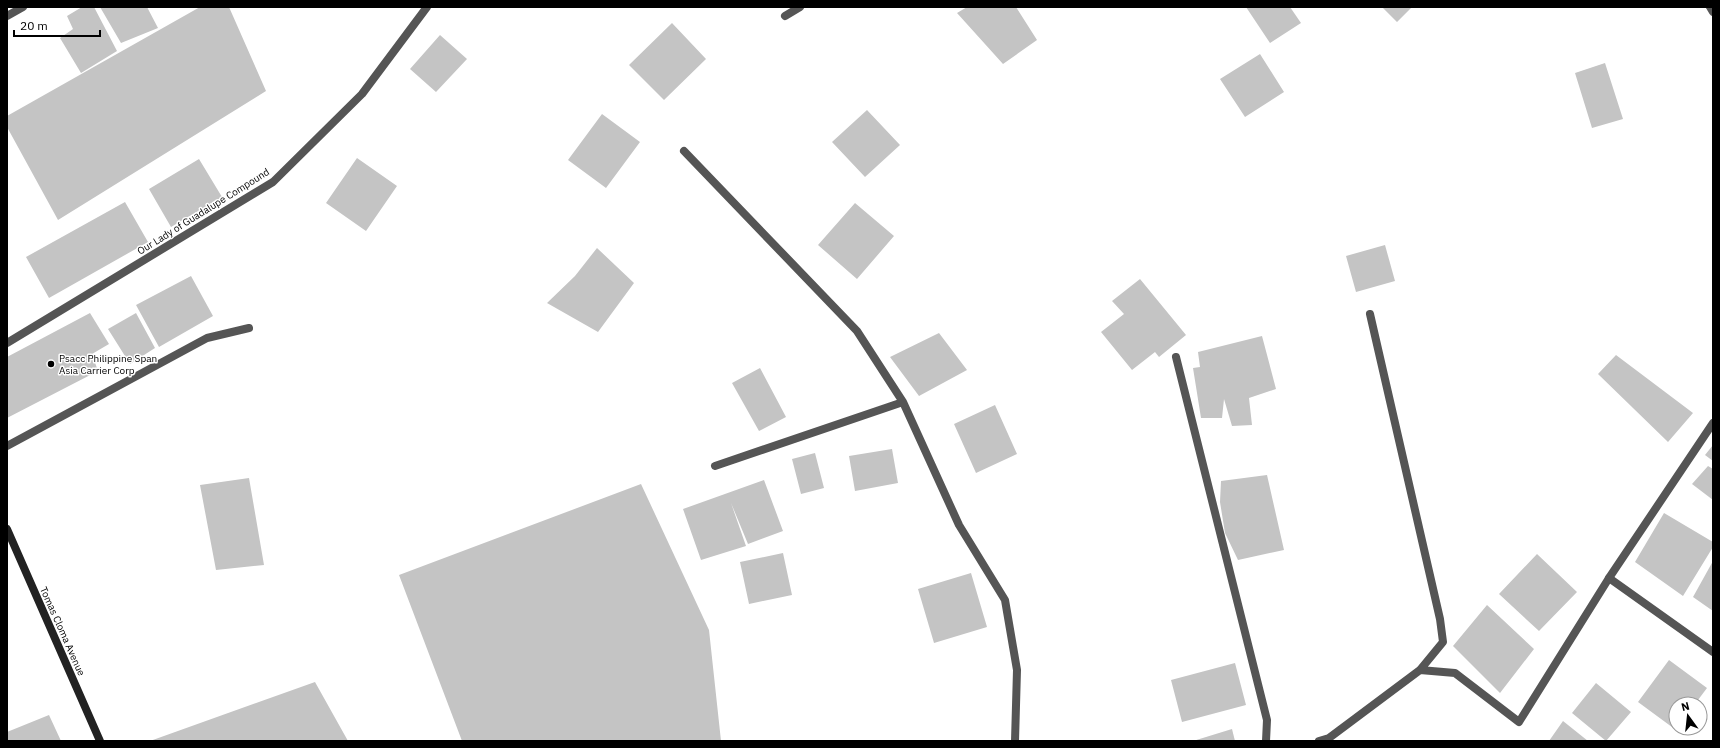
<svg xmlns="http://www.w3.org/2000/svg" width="1720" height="748" viewBox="0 0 1720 748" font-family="'IBM Plex Sans',sans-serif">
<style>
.building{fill:#c4c4c4}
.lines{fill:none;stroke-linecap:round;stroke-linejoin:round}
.lane{stroke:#555;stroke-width:8}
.street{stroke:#555;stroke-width:8}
.secondary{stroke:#222;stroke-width:8}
.poi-dot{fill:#000;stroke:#fff;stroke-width:1.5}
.labels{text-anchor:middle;stroke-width:3;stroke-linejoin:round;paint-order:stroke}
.street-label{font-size:10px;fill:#000;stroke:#fff}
.poi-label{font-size:10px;fill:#000;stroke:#fff;text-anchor:start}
</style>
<rect width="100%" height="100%" fill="#fff"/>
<!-- building -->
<path class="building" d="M82,7h12l23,44 -36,22 -21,-35 13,-9 -6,-13z
M100,7h47l11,21 -37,15z
M200,7h29l37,84 -208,129 -51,-93v-11z
M967,7h49l21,33 -34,24 -46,-51z
M1246,7h44l11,16 -31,20z
M1382,7h30l-15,15z
M672,23l34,36 -42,41 -35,-35z
M440,35l27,24 -31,33 -26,-23z
M1260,54l24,38 -39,25 -25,-38z
M1605,63l18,56 -31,9 -17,-55z
M867,110l33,35 -35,32 -33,-35z
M602,114l38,28 -34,46 -38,-28z
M357,158l40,28 -31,45 -40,-28z
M199,159l23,38 -51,30 -22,-38z
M125,202l23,40 -99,56 -23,-41z
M855,203l39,33 -37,43 -39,-34z
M1385,245l10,36 -39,11 -10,-36z
M597,248l37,35 -36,49 -51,-29 28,-27z
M191,276l22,40 -54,31 -23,-42z
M1140,279l46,56 -27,22 -4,-5 -23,18 -31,-38 23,-18 -12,-13z
M90,313l19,31 -17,10 6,17 -91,47v-61z
M136,313l19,35 -25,16 -22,-35z
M939,333l28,37 -48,26 -29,-39z
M1262,336l14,53 -27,9 3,27 -20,1 -8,-27 -2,19h-21l-8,-50 7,-1 -2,-15z
M1616,355l77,58 -25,29 -70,-68z
M760,368l26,49 -27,14 -27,-48z
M995,405l22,49 -41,19 -22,-49z
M1713,445v16l-8,-6z
M892,449l6,34 -43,8 -6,-35z
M815,453l9,35 -23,6 -9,-35z
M1708,466l5,3v31l-21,-16z
M1267,475l17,75 -46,10 -13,-27 -5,-31 1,-21z
M249,478l15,87 -48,5 -16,-85z
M764,480l19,51 -35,13 -17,-41 15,43 -45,14 -18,-51z
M641,484l68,146 12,111h-259l-63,-166z
M1664,513l49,29v5l-30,49 -48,-34z
M783,553l9,42 -43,9 -9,-42z
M1537,554l40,38 -38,39 -40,-37z
M1713,561v50l-20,-14z
M971,573l16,54 -53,16 -16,-54z
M1487,605l47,44 -34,44 -47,-47z
M1669,660l38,28 -12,16h-19v24h2l-2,2 -38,-28z
M1235,663l11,42 -64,17 -11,-42z
M315,682l33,59h-198z
M1596,683l35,29 -25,29 -34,-28z
M49,715l12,26h-54v-9z
M1563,721l25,20h-39z
M1232,729l3,12h-42z"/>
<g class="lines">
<!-- lane -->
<path class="lane" d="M7,446l200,-108 42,-10
M1609,578l104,74"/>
<!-- street -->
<path class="street" d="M1710,7l3,5
M7,16l16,-9
M785,16l15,-9
M684,151l173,180 46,71 56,123 46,75 12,70 -2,71
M7,343l266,-161 89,-88 65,-87
M1176,357l91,363 -1,21
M715,466l188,-64
M1420,670l35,3 64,49 90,-144 104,-155
M1319,741l10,-3 91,-68 23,-28 -3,-23 -70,-305"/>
<!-- secondary -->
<path class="secondary" d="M7,529l93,212"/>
</g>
<!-- markers -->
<circle class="poi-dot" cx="51" cy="364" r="4"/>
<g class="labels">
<!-- street labels -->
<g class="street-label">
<text transform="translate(203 211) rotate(-32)" y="4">Our Lady of Guadalupe Compound</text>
<text transform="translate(63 631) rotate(66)" y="4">Tomas Cloma Avenue</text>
</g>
<!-- poi labels -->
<g class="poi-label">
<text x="59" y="362">Psacc Philippine Span<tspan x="59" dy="12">Asia Carrier Corp</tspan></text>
</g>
</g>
<!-- border -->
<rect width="1720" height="748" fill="none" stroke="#000000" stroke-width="16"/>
<!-- north arrow -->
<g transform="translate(1688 716) rotate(345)"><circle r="19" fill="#ffffff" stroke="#999999"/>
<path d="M0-3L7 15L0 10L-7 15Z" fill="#000000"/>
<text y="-6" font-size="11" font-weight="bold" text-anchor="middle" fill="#000000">N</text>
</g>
<!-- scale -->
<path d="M14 30v6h86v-6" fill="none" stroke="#000000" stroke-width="2"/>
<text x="20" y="30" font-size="12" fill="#000000" stroke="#ffffff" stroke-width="3" paint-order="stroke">20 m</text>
</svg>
